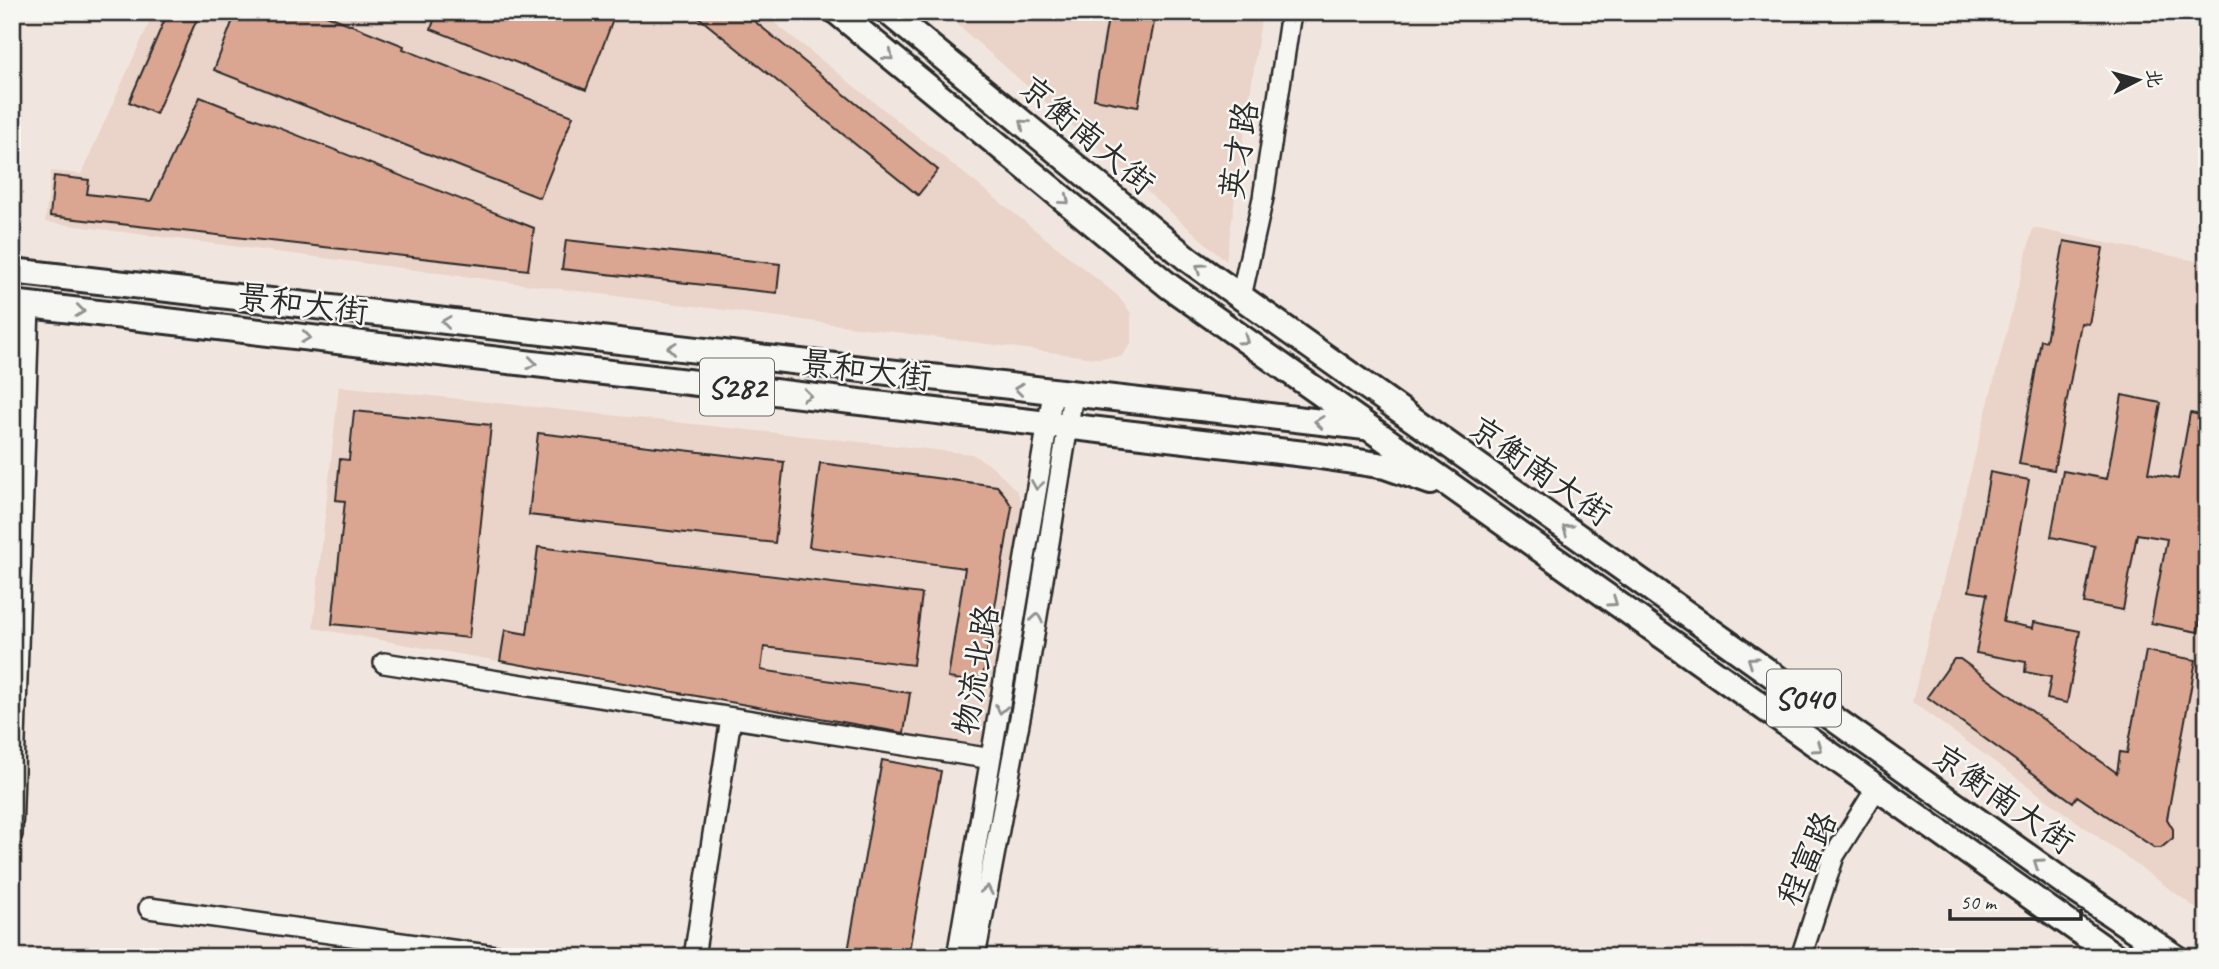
<svg xmlns="http://www.w3.org/2000/svg" width="2219" height="969" viewBox="0 0 2219 969" font-family="Caveat,'LXGW WenKai TC',sans-serif">
<style>
.built{fill:#ead3c8}
.building{fill:#dba691;stroke:#2b2b2b;stroke-width:2}
.lines{fill:none;stroke-linecap:round;stroke-linejoin:round}
.minor-casing{stroke:#2b2b2b;stroke-width:24}
.major-casing{stroke:#2b2b2b;stroke-width:30}
.minor{stroke:#f6f6f2;stroke-width:19}
.major{stroke:#f6f6f2;stroke-width:24}
.oneway{stroke:#90908e}
.labels{text-anchor:middle;stroke-width:5;stroke-linejoin:round;paint-order:stroke}
.shield{fill:#f6f6f2;stroke:#686867;stroke-width:2}
.shield-label{font-size:32px;font-weight:bold;fill:#2b2b2b}
.street-label{font-size:33px;fill:#2b2b2b;stroke:#f6f6f2}
</style>
<rect width="100%" height="100%" fill="#f1e6df"/>
<filter id="ink" filterUnits="userSpaceOnUse"><feTurbulence type="fractalNoise" baseFrequency=".0143" numOctaves="2"/><feDisplacementMap in="SourceGraphic" scale="14" xChannelSelector="R" yChannelSelector="G"/><feConvolveMatrix kernelMatrix="1 2 1 2 8 2 1 2 1" color-interpolation-filters="sRGB"/></filter>
<g filter="url(#ink)">
<!-- built -->
<path class="built" d="M154,12h607l356,283 14,18v31l-10,13 -26,1 -1050,-136 6,-51 30,3z
M943,12h319l-36,249z
M2033,228l174,35v653l-295,-214z
M339,386l633,68 20,12 25,25 6,16 -36,241 -674,-120z"/>
<!-- building -->
<path class="building" d="M168,12h32l-44,102 -27,-12z
M236,12h83l85,34 -1,3 170,67 -33,82 -326,-128z
M437,12h179l-30,78 -155,-61z
M692,12h51l195,158 -20,25z
M1109,12h47l-18,95 -44,-8z
M200,97l334,131 -6,42 -478,-54 4,-40 35,4 -2,14 64,7z
M566,240l214,24 -3,29 -215,-24z
M2064,241l39,7 -14,76 -8,-1 -27,147 -35,-6 22,-124 5,1z
M2122,395l39,8 -13,70 30,6 12,-66 17,3v171l-9,45 -47,-9 16,-84 -30,-5 -14,76 -39,-7 11,-57 -44,-9 12,-66 44,8z
M354,411l137,14 -22,213 -137,-14 13,-123 -9,-1 4,-41 9,1z
M538,433l246,29 -9,81 -246,-28z
M820,463l177,23 7,8 8,13 -30,176 -34,-5 17,-110 -156,-21z
M1990,472l39,8 -26,142 30,6 1,-6 46,9 -13,72 -20,-4 4,-22 -26,-5 1,-10 -50,-9 11,-59 -18,-3z
M538,547l384,47 -9,71 -149,-18 -3,23 149,23 -6,40 -404,-72 5,-31 22,4z
M2146,651l50,9 -29,159 6,10v9l-12,10h-6l-78,-52 -4,6 -146,-105 27,-38h6l157,114 3,-21 7,1z
M882,760l59,11 -33,186h-61z"/>
<g class="lines">
<!-- minor casing -->
<g class="minor-casing">
<path id="minor" d="M1241,297l22,-99 28,-186
M384,663l602,95
M12,834l17,-529
M149,908l353,49
M694,957l37,-239
M957,957l96,-564
M975,957l48,-255 50,-307
M1801,957l33,-101 42,-67"/>
</g>
<!-- major casing -->
<g class="major-casing">
<path id="major" d="M837,12l332,274 947,671
M888,12l301,248 876,623 110,74
M12,271l1353,156
M12,303l1301,152 72,11 46,16"/>
</g>
<!-- minor -->
<use href="#minor" class="minor"/>
<!-- major -->
<use href="#major" class="major"/>
</g>
<!-- one-way arrows -->
<defs><path id="oneway-chevron" d="M-2-3.5L2.5 0L-2 3.5" fill="none" stroke-width="1.6" stroke-linecap="round" stroke-linejoin="round" transform="scale(1.75)"/></defs>
<g class="oneway">
<use href="#oneway-chevron" transform="translate(889 56) rotate(40)"/>
<use href="#oneway-chevron" transform="translate(1024 124) rotate(-140)"/>
<use href="#oneway-chevron" transform="translate(1065 200) rotate(40)"/>
<use href="#oneway-chevron" transform="translate(1200 268) rotate(-145)"/>
<use href="#oneway-chevron" transform="translate(80 311) rotate(7)"/>
<use href="#oneway-chevron" transform="translate(446 322) rotate(-173)"/>
<use href="#oneway-chevron" transform="translate(306 337) rotate(7)"/>
<use href="#oneway-chevron" transform="translate(1244 340) rotate(35)"/>
<use href="#oneway-chevron" transform="translate(672 348) rotate(-173)"/>
<use href="#oneway-chevron" transform="translate(532 363) rotate(7)"/>
<use href="#oneway-chevron" transform="translate(1019 389) rotate(-173)"/>
<use href="#oneway-chevron" transform="translate(807 395) rotate(7)"/>
<use href="#oneway-chevron" transform="translate(1319 422) rotate(-173)"/>
<use href="#oneway-chevron" transform="translate(1037 485) rotate(99)"/>
<use href="#oneway-chevron" transform="translate(1567 529) rotate(-145)"/>
<use href="#oneway-chevron" transform="translate(1613 602) rotate(35)"/>
<use href="#oneway-chevron" transform="translate(1037 618) rotate(-80)"/>
<use href="#oneway-chevron" transform="translate(1752 661) rotate(-145)"/>
<use href="#oneway-chevron" transform="translate(1001 709) rotate(100)"/>
<use href="#oneway-chevron" transform="translate(1818 748) rotate(35)"/>
<use href="#oneway-chevron" transform="translate(2038 863) rotate(-145)"/>
<use href="#oneway-chevron" transform="translate(987 890) rotate(-79)"/>
</g>
</g>
<g class="labels">
<!-- shield labels -->
<g class="shield">
<rect x="700" y="358.5" width="74" height="57" rx="5"/>
<rect x="1767" y="669.5" width="74" height="57" rx="5"/>
</g>
<g class="shield-label">
<text x="737" y="398">S282</text>
<text x="1804" y="709">S040</text>
</g>
<!-- street labels -->
<g class="street-label">
<text transform="translate(1088 134) rotate(40)" y="12">京衡南大街</text>
<text transform="translate(1238 150) rotate(-81)" y="12">英才路</text>
<text transform="translate(303 303) rotate(7)" y="12">景和大街</text>
<text transform="translate(866 369) rotate(7)" y="12">景和大街</text>
<text transform="translate(1541 470) rotate(35)" y="12">京衡南大街</text>
<text transform="translate(975 670) rotate(-80)" y="12">物流北路</text>
<text transform="translate(2004 798) rotate(35)" y="12">京衡南大街</text>
<text transform="translate(1806 858) rotate(-66)" y="12">程富路</text>
</g>
</g>
<!-- margin -->
<rect width="2219" height="969" fill="none" stroke="#f6f6f2" stroke-width="42"/>
<rect x="21" y="21" width="2177" height="927" fill="none" stroke="#2b2b2b" stroke-width="2.5" filter="url(#ink)"/>
<!-- north arrow -->
<g transform="translate(2138 80) rotate(84)" stroke="#f6f6f2" stroke-width="5" paint-order="stroke">
<path d="M0-5L12 26L0 18L-12 26Z" fill="#2b2b2b"/>
<text y="-10" font-size="19" font-weight="bold" text-anchor="middle" fill="#2b2b2b">北</text>
</g>
<!-- scale -->
<path d="M1950 909v10h131v-10" fill="none" stroke="#2b2b2b" stroke-width="3.5"/>
<text x="1960" y="909" font-size="21" fill="#2b2b2b" stroke="#f6f6f2" stroke-width="5" paint-order="stroke">50 m</text>
</svg>
